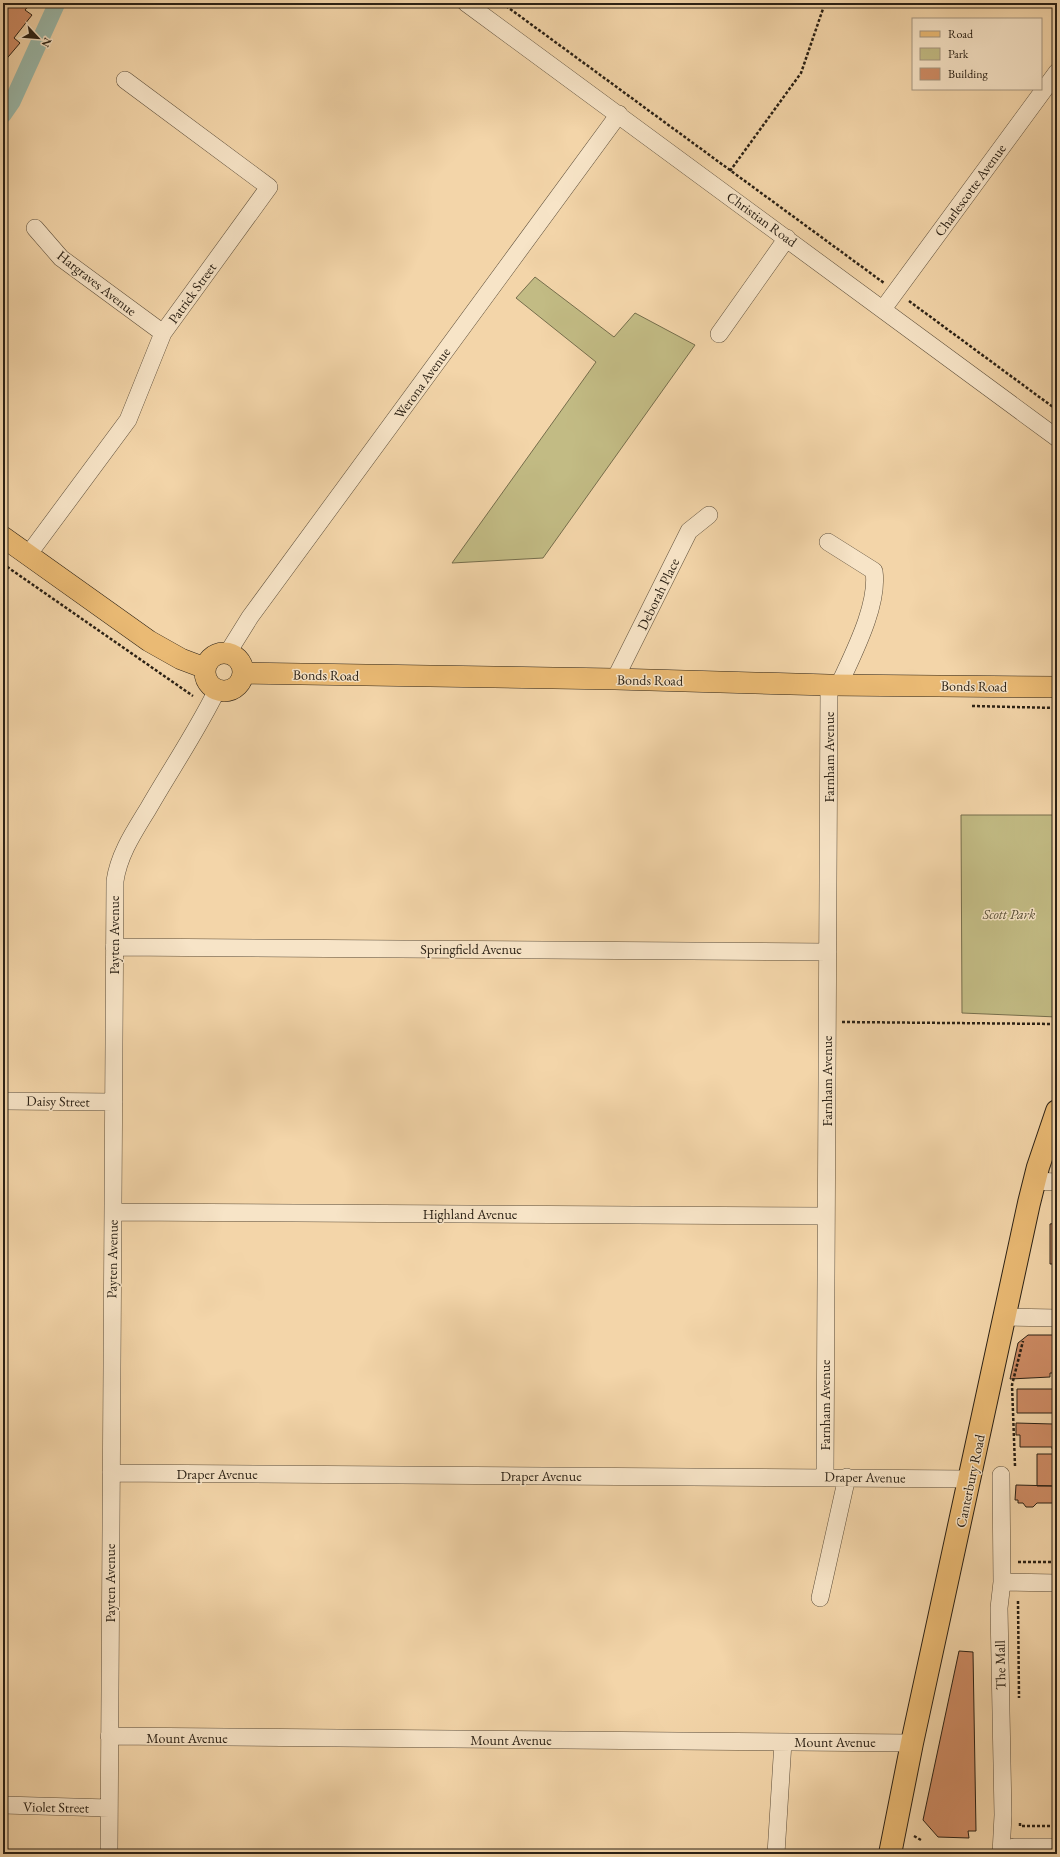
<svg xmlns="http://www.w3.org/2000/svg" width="1060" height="1857" viewBox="0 0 1060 1857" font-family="'EB Garamond',serif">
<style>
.green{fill:#c2bb84;stroke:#766e4c}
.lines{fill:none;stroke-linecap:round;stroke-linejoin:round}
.canal{stroke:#9bb9aa;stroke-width:17}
.building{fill:#ce8c65;stroke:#2b2115}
.minor-casing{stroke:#5d4e3a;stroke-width:18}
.major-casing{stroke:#2b2115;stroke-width:22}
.highway-casing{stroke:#2b2115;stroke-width:24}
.path{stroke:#2b2115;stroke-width:2.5;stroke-dasharray:3 2;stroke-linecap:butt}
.minor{stroke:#f7e4c7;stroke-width:17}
.major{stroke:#eaba74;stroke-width:21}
.highway{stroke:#eaba74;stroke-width:22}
.labels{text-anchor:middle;stroke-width:3;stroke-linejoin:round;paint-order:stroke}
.street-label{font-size:14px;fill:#2b2115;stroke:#f7e4c7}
.park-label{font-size:14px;font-style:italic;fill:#584f36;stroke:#f7e4c7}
</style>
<rect width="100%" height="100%" fill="#f3d5a9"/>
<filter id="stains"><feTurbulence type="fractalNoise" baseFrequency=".005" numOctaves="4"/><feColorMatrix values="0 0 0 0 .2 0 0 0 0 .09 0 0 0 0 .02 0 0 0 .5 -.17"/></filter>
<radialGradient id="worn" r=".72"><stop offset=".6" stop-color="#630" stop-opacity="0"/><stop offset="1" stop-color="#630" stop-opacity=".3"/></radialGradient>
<!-- green -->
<path class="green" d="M535,277l79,60 21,-24 60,32 -152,213 -91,5 144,-201 -80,-64z
M961,815h96v202l-95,-4z"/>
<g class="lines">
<!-- canal -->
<path class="canal" d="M3,115l9,-13 45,-99"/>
</g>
<!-- building -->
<path class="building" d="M3,3h28l-6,7 7,5 -18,23 6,5 -17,20z
M3,67l4,3 -4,7z
M1057,1223v41h-7v-40z
M1028,1335h29v38h-7v4l-40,2 8,-36z
M1017,1389h40v24h-40z
M1016,1423l37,1v6h4v19h-5v-2h-32v-12h-4z
M1037,1454h20v32h-20z
M1016,1485l41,1v17h-20l-4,4h-7l-3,-4h-5v-3h-3z
M959,1651l14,1 3,179h-8l1,7 -31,-1 -15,-17z"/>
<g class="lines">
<!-- minor casing -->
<g class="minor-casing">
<path id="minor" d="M466,3l591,435
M35,228l26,30 102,75
M883,309l174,-237
M719,334l68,-96
M828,542l46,29c5,34 -21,83 -35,114
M28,555l100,-135 35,-87 106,-146 -144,-107
M227,654l23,-37 369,-503
M615,679l74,-148 20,-16
M114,947l714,5
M3,1101l111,1
M1034,1181l23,1
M113,1212l713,4
M1004,1317l53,1
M111,1473l859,6
M1001,1475l1,107 -3,26 4,207 -2,39
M825,1477l4,-792
M1002,1582l55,1
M820,1598l27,-121
M109,1736l803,7
M3,1805l106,3
M109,1854l6,-973c4,-27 19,-49 33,-72 23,-40 49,-78 69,-119
M776,1854l7,-112
M1008,1854l6,-7h43"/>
</g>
<!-- major casing -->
<g class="major-casing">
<path id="major" d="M3,537l146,104 32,18 24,9
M205 672a19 19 0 1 1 38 0a19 19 0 1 1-38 0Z
M243,673l372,6 214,6 228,2"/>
</g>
<!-- highway casing -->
<g class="highway-casing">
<path id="highway" d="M890,1854l22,-111 117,-540 9,-36 19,-56"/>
</g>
<!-- path -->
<path class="path" d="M502,3l382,280
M730,171l71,-98 24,-70
M909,301l148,109
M3,564l190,132
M972,706l85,2
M842,1022l215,2
M1015,1466l-3,-81 11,-44
M1018,1562h39
M1018,1601l1,97
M1020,1823v3h37
M914,1836l7,4"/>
<!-- minor -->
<use href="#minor" class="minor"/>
<!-- major -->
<use href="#major" class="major"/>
<!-- highway -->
<use href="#highway" class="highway"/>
</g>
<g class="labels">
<!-- street labels -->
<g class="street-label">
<text transform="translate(970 190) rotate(-54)" y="5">Charlescotte Avenue</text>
<text transform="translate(762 219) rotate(36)" y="5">Christian Road</text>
<text transform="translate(97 283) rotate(38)" y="5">Hargraves Avenue</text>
<text transform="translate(192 293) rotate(-54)" y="5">Patrick Street</text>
<text transform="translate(422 383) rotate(-54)" y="5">Werona Avenue</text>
<text transform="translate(658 594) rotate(-64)" y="5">Deborah Place</text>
<text transform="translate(326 675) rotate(1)" y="5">Bonds Road</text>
<text transform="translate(650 680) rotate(1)" y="5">Bonds Road</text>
<text transform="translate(974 686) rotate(1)" y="5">Bonds Road</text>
<text transform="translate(829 757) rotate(-90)" y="5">Farnham Avenue</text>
<text transform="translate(114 935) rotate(-90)" y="5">Payten Avenue</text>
<text x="471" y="954">Springfield Avenue</text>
<text transform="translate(827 1081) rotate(-90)" y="5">Farnham Avenue</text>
<text transform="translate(58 1101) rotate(1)" y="5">Daisy Street</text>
<text x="470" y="1219">Highland Avenue</text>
<text transform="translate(112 1259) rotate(-89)" y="5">Payten Avenue</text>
<text transform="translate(825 1405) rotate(-90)" y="5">Farnham Avenue</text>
<text x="217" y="1479">Draper Avenue</text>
<text x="541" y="1481">Draper Avenue</text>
<text transform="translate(865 1477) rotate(1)" y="5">Draper Avenue</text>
<text transform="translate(970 1481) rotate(-78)" y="5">Canterbury Road</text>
<text transform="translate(110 1583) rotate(-90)" y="5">Payten Avenue</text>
<text transform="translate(1000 1665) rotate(-91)" y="5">The Mall</text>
<text x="187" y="1743">Mount Avenue</text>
<text x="511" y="1745">Mount Avenue</text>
<text x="835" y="1747">Mount Avenue</text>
<text transform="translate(56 1807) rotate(1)" y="5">Violet Street</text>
</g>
<!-- park labels -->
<g class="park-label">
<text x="1009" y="919">Scott Park</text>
</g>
</g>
<!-- margin -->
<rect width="1060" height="1857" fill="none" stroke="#f3d5a9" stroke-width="16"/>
<rect x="4" y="4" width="1052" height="1849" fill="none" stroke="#2b2115" stroke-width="2"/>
<rect x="8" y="8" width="1044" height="1841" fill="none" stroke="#2b2115"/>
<!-- legend -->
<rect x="912" y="18" width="130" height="72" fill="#f7e4c7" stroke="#a59680"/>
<rect x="920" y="31" width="20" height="6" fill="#eaba74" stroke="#a59680"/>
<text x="948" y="38" font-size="12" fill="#2b2115">Road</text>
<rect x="920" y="48" width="20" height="12" fill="#c2bb84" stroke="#a59680"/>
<text x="948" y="58" font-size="12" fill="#2b2115">Park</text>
<rect x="920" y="68" width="20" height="12" fill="#ce8c65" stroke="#a59680"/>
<text x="948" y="78" font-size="12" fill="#2b2115">Building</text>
<!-- north arrow -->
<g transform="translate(38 38) rotate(116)" stroke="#f7e4c7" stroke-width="3" paint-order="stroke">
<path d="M0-3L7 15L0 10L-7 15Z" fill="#2b2115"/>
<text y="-6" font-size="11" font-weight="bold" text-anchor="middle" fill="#2b2115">N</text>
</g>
<rect width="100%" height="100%" filter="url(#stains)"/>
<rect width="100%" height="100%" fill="url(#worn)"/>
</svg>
